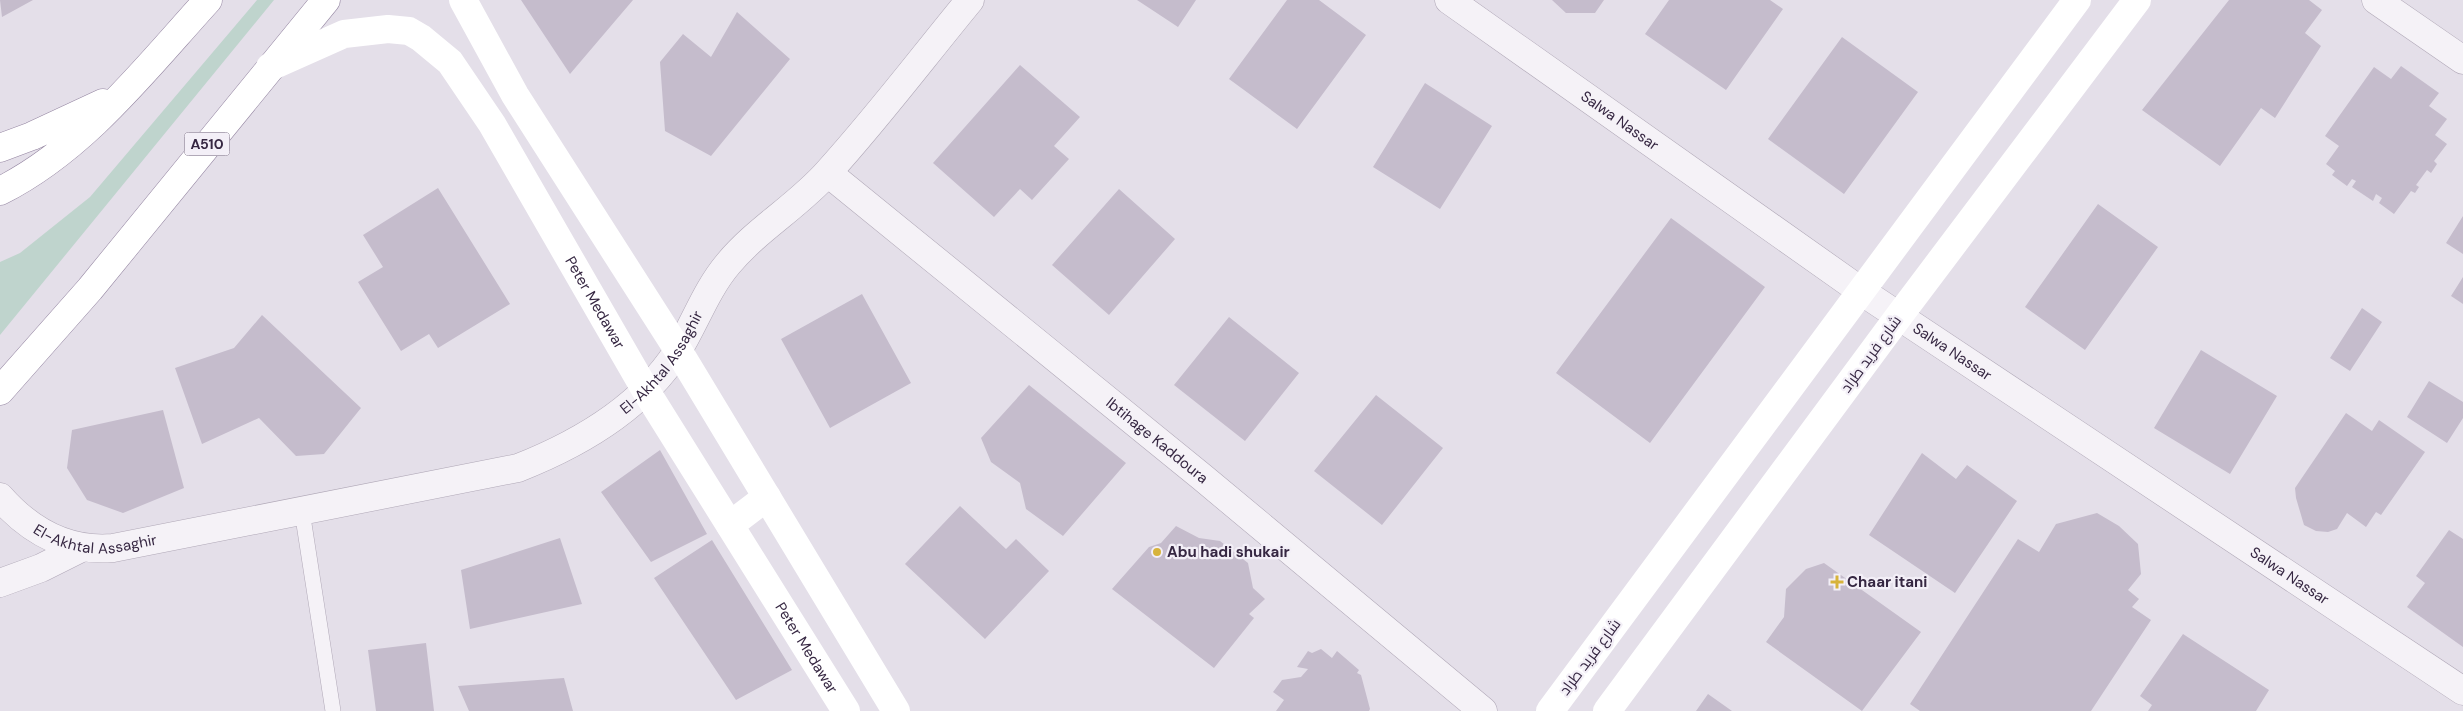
<svg xmlns="http://www.w3.org/2000/svg" width="2463" height="711" viewBox="0 0 2463 711" font-family="'DM Sans',Cairo,sans-serif">
<style>
.green{fill:#bfd4cd}
.building{fill:#c5bccc}
.lines{fill:none;stroke-linecap:round;stroke-linejoin:round}
.lane-casing{stroke:#b0a8b7;stroke-width:16}
.street-casing{stroke:#b0a8b7;stroke-width:29}
.highway-casing{stroke:#9485a1;stroke-width:29}
.lane{stroke:#f5f2f7;stroke-width:15}
.street{stroke:#f5f2f7;stroke-width:28}
.secondary{stroke:#fff;stroke-width:28}
.highway{stroke:#fff;stroke-width:28}
.poi-dot{fill:#d7b33b;stroke:#f3eff7;stroke-width:2}
.labels{text-anchor:middle;stroke-width:4.5;stroke-linejoin:round;paint-order:stroke}
.shield{fill:#f3eff7;stroke:#6f6378;stroke-width:1}
.shield-label{font-size:14px;font-weight:bold;fill:#362742}
.street-label{font-size:15px;fill:#362742;stroke:#f3eff7}
.poi-label{font-size:15px;font-weight:bold;fill:#362742;stroke:#f3eff7;text-anchor:start}
</style>
<rect width="100%" height="100%" fill="#e4dfe9"/>
<!-- green -->
<path class="green" d="M257,0h17l-274,335v-73l20,-9 70,-56z"/>
<!-- building -->
<path class="building" d="M0,0h33l-31,17z
M521,0h112l-63,74z
M1137,0h59l-18,27z
M1287,0h32l47,35 -69,94 -68,-50z
M1552,0h52l-9,13h-29z
M1669,0h101l13,9 -57,81 -81,-56z
M2229,0h80l13,10 -17,23 16,13 -46,72 -14,-10 -41,58 -78,-56z
M737,12l53,47 -79,97 -46,-25 -5,-69 23,-28 28,23z
M1842,37l76,55 -74,102 -76,-55z
M1020,65l60,52 -26,29 15,13 -37,41 -12,-11 -26,28 -61,-54z
M2401,66l38,27 -10,13 18,13 -12,16 12,9 -13,17 3,3 -6,9 -4,-3 -11,15 3,2 -4,6 -4,-2 -17,23 -15,-11 3,-5 -6,-4 -3,7 -21,-14 4,-6 -4,-2 -5,7 -15,-11 3,-4 -9,-7 13,-18 -14,-10 49,-69 17,12z
M1425,83l67,43 -52,83 -67,-42z
M438,188l72,116 -72,44 -9,-14 -28,17 -43,-69 25,-15 -20,-32z
M1119,189l56,50 -66,76 -57,-50z
M2098,204l60,43 -73,103 -60,-43z
M2463,216v38l-17,-11z
M1671,218l94,69 -115,156 -94,-70z
M2463,277v27l-12,-8z
M862,294l49,89 -81,45 -49,-89z
M2362,308l20,14 -32,49 -20,-13z
M262,315l99,93 -37,46 -28,2 -37,-38 -57,26 -27,-76 59,-20z
M1229,317l70,56 -54,68 -71,-56z
M2201,350l76,46 -47,78 -76,-46z
M2429,381l34,21v16l-16,25 -40,-26z
M1029,385l97,78 -63,73 -37,-27 -6,-26 -29,-21 -10,-24z
M1376,395l67,53 -61,77 -68,-54z
M163,410l21,78 -61,25 -36,-13 -20,-32 5,-38z
M2346,413l26,18 7,-11 46,32 -44,63 -5,-3 -10,15 -19,-14 -10,16 -9,3 -12,-1 -12,-6 -8,-27 -1,-10z
M660,450l47,84 -56,28 -50,-70z
M1922,453l34,26 11,-14 50,36 -62,92 -86,-58z
M960,506l46,43 10,-10 33,32 -64,68 -80,-75z
M2097,513l22,13 19,18 3,30 -13,16 11,9 -7,8 19,13 -60,91h-171l-10,-7 108,-165 21,13 17,-28z
M1176,526l23,12 21,3 28,22 5,25 12,11 -16,15 5,4 -40,50 -102,-79 37,-42 12,-4z
M2449,530l14,9v108l-56,-40 18,-24 -9,-7z
M560,538l22,66 -112,25 -9,-59z
M712,540l80,130 -56,30 -82,-122z
M1824,563l97,69 -59,79 -96,-69 18,-25 2,-28 20,-20z
M2183,634l86,56 -13,21h-108l4,-6 -12,-9z
M426,643l8,68h-58l-8,-61z
M1321,649l11,9 5,-7 22,19 -2,3 4,2 9,34 -1,2h-93l8,-11 -11,-8 9,-12 19,-3 7,-8 -11,-2 11,-16 4,2z
M564,678l9,33h-104l-11,-25z
M1708,694l24,17h-36z"/>
<g class="lines">
<!-- lane casing -->
<g class="lane-casing">
<path id="lane" d="M302,511l31,200"/>
</g>
<!-- street casing -->
<g class="street-casing">
<g id="street">
<path id="s1" d="M1449,0l412,291 602,400"/>
<path d="M2376,0l87,60"/>
<path id="s2" d="M828,173l374,304 281,234"/>
<path id="s3" d="M0,497c30,34 67,55 113,51l405,-80c61,-24 123,-60 159,-116 18,-29 29,-62 51,-88 29,-35 70,-58 100,-92 50,-55 95,-115 142,-172"/>
<path d="M0,583l41,-15 40,-20"/>
</g>
</g>
<!-- highway casing -->
<g class="highway-casing">
<path id="highway" d="M0,148l32,-12 71,-33
M0,191c84,-42 146,-123 208,-191
M0,391l90,-102 236,-289"/>
</g>
<!-- lane -->
<use href="#lane" class="lane"/>
<!-- street -->
<use href="#street" class="street"/>
<!-- secondary -->
<g class="secondary">
<path d="M463,0l52,95 163,255 218,361"/>
<path id="s4" d="M270,67l74,-33 44,-5 21,2 12,7 29,24 42,62 154,267 200,320"/>
<path d="M730,525l37,-28"/>
<path d="M1550,711l527,-711"/>
<path d="M1607,711l292,-395 238,-316"/>
</g>
<!-- highway -->
<use href="#highway" class="highway"/>
</g>
<!-- markers -->
<g class="poi-dot">
<circle cx="1157" cy="552" r="5"/>
<path d="M1834.5 574.5h5v5h5v5h-5v5h-5v-5h-5v-5h5z"/>
</g>
<g class="labels">
<!-- shield labels -->
<rect class="shield" x="184.5" y="132.5" width="45" height="23" rx="4"/>
<g class="shield-label">
<text x="207" y="149">A510</text>
</g>
<!-- street labels -->
<g class="street-label">
<text dy="5" stroke="none"><textPath href="#s1" startOffset="209">Salwa Nassar</textPath></text>
<text dy="5" stroke="none"><textPath href="#s4" startOffset="479">Peter Medawar</textPath></text>
<text dy="5" stroke="none"><textPath href="#s1" startOffset="614">Salwa Nassar</textPath></text>
<text transform="translate(1871 354) rotate(-54)" y="5">شارع فريد طراد</text>
<text dy="5" stroke="none"><textPath href="#s3" startOffset="724">El-Akhtal Assaghir</textPath></text>
<text dy="5" stroke="none"><textPath href="#s2" startOffset="424">Ibtihage Kaddoura</textPath></text>
<text dy="5" stroke="none"><textPath href="#s3" startOffset="110">El-Akhtal Assaghir</textPath></text>
<text dy="5" stroke="none"><textPath href="#s1" startOffset="1019">Salwa Nassar</textPath></text>
<text dy="5" stroke="none"><textPath href="#s4" startOffset="884">Peter Medawar</textPath></text>
<text transform="translate(1590 657) rotate(-53)" y="5">شارع فريد طراد</text>
</g>
<!-- poi labels -->
<g class="poi-label">
<text x="1167" y="557">Abu hadi shukair</text>
<text x="1847" y="587">Chaar itani</text>
</g>
</g>
</svg>
